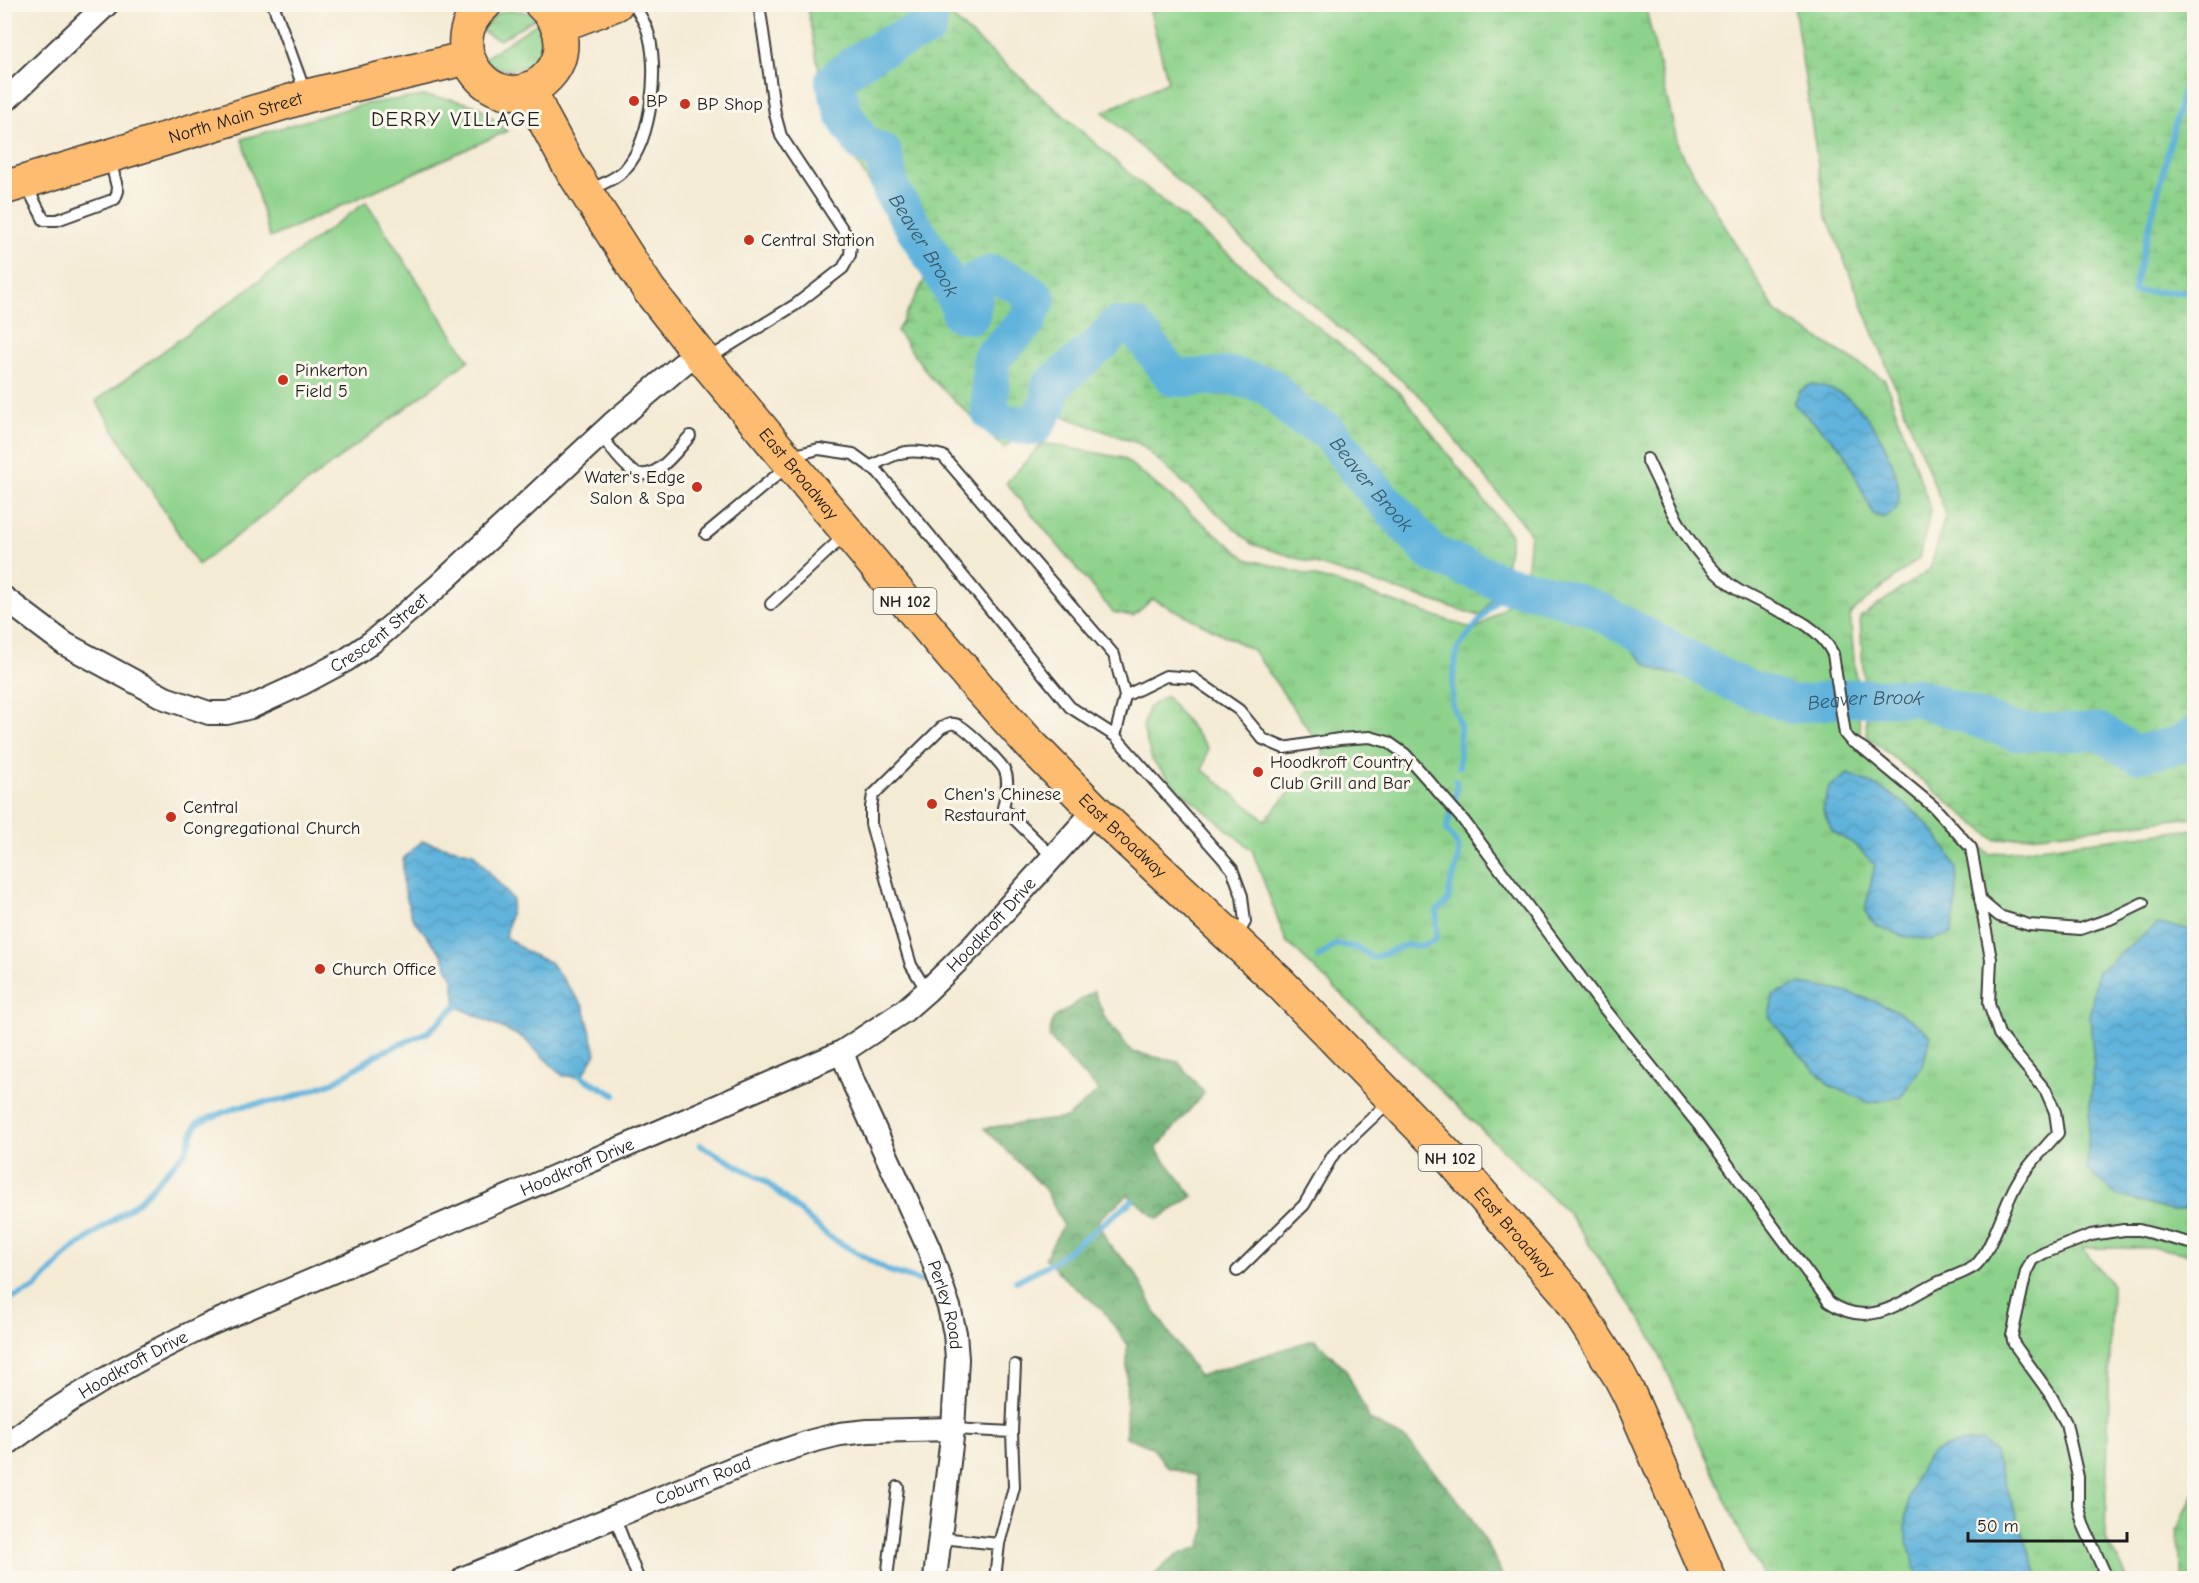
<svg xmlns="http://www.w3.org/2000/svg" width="2199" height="1583" viewBox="0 0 2199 1583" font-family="'Comic Neue',sans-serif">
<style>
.grass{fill:url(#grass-tufts);stroke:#547754;stroke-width:1.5}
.forest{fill:url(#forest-crowns);stroke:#47684a;stroke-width:1.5}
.wetland{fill:url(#wetland-marsh);stroke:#547754;stroke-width:1.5}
.park{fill:#8dd28b;stroke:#547754;stroke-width:1.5}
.water{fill:url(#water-waves);stroke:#3e687c;stroke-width:1.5}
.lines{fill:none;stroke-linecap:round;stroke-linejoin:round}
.stream{stroke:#60b3dc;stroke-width:6}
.river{stroke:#60b3dc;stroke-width:38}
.lane-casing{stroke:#3c3b38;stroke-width:14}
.street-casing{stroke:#3c3b38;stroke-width:26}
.primary-casing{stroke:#3c3b38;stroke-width:36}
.lane{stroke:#fff;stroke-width:10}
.street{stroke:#fff;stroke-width:22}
.primary{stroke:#fdbc70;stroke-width:33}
.poi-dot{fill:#c8321e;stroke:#fbf7ec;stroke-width:2}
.labels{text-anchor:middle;stroke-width:6;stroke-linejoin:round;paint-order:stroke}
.shield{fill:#fbf7ec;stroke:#5f5e5a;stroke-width:1.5}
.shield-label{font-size:16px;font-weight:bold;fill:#1c1c1c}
.poi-label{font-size:18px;fill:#1c1c1c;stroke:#fbf7ec;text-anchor:start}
.street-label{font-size:18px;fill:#1c1c1c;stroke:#fbf7ec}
.water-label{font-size:20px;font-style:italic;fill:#375869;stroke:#fbf7ec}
.quarter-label{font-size:21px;letter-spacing:1.5px;fill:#1c1c1c;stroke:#fbf7ec}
</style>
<defs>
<pattern id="grass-tufts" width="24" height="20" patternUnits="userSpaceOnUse" patternTransform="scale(1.5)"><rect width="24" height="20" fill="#8dd28b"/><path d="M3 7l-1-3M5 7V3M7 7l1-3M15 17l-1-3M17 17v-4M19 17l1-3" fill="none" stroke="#79b477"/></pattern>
<pattern id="forest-crowns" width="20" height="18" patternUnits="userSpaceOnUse" patternTransform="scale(1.5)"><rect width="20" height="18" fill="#72b477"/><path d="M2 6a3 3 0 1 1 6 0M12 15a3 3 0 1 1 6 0" fill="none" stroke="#5d9261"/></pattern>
<pattern id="wetland-marsh" width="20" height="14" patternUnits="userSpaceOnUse" patternTransform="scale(1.5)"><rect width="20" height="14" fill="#8dd28b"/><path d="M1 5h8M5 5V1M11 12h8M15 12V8" fill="none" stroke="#79b477"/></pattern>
<pattern id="water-waves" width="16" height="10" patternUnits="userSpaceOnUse" patternTransform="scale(1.5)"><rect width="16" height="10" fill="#60b3dc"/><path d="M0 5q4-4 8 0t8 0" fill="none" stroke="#5399bc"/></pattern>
</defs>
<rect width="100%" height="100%" fill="#fbf7ec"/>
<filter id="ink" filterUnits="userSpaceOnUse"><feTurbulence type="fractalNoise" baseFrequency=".0167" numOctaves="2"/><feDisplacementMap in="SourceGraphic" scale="12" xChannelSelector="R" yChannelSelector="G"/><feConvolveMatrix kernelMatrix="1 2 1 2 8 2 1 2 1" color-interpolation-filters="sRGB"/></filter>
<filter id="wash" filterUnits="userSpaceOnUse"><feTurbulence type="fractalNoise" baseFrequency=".008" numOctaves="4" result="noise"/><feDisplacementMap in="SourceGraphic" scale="24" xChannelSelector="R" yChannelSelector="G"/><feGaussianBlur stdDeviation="1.35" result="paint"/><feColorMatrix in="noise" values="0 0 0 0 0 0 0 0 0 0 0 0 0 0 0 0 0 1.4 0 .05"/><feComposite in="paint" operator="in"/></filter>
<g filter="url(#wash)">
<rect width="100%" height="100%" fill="#f4ebd5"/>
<!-- grass -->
<path class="grass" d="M1176,5h469l34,144 97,163 109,68 46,130 -12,48 -69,56 11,126 128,114 205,-25v426l-36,-7h-76l30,36 -7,255 23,39h-362l-20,-33 -96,-211 -82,-121 -282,-272 -34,-91 -76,-63 -24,-27 -9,-32 5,-20 18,-12 42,52 -5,22 62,50 60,-67 -72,-103 -100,-51 -20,17 -20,-4 -107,-129 37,-40 80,15 124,101 88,23 141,48 49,-40 5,-57 -109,-136 -108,-92 -210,-193 65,-30 -18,-71z
M505,11c12,-1 22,-1 31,7l-36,22 -19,-9 15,-17z
M539,22c15,40 -25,62 -56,37z"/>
<!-- forest -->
<path class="forest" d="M1094,991l11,27 27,34 46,10 26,31 -48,56 37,47 -35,23 -30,-24 -30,25 10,24 26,26 23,45 42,61 116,-37 31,31 24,50 37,20 60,71 25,42 11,25h-352l25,-23 24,-8 6,-19 -10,-52 -29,-9 -15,-20 -26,-10 1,-93 -25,-35 -38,-31 -19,-20 18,-33 -18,-36 -61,-61 83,-10 32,-28 -19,-18 -31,-35 4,-18z"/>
<!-- wetland -->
<path class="wetland" d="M807,5h131l199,175 265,215 109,140 -7,47 -24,34 -228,-72 -112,-100 -94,-34 -42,38 -73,-70 -34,-47 30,-56 -100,-160z
M1794,5h400v812l-199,23 -128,-104 -7,-119 70,-48 16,-55 -121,-302z
M2194,1493v85h-12l-5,-48z"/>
<!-- park -->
<path class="park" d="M423,96l28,3 27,7 29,25 -237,107 -28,-99 122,-35z
M366,202l103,158 -271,205 -102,-164z"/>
<!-- water -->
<path class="water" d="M1812,384c13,3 28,7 38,16 25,19 46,61 49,92 1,6 -1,12 -3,18l-13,8 -10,-4 -29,-63 -50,-47 5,-13z
M1516,573l15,6 54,10 73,57 22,10 53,8 52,27 -10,12c-22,-5 -42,-17 -65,-23 -18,-4 -37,-4 -55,-11 -14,-6 -22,-21 -34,-30 -17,-13 -39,-29 -60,-36 -16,-5 -33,-7 -49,-12z
M1848,774c39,14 76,38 98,75 3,6 9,13 10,20 3,23 0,43 -5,65l-20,6 -29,-4 -27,-11 -10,-14 10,-46 -21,-21 -22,-13 -9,-21 6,-23z
M422,841l51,12 40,47 -7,37 24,17 20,8 34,45 12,46 -14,24 -19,-1 -40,-38 -67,-32 -3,-27 -12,-26 -29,-35 -9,-33v-26z
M2157,924l37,6v278l-23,3 -54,-16 -30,-25 2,-54 5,-50 -4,-49 7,-44z
M1798,984c37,4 75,13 107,32 10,5 18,13 26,20l-8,28 -22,33 -31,6 -41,-18 -38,-40 -22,-28 4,-22z
M1982,1441l12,11 45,126h-120c-6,-16 -11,-32 -13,-49 -2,-21 9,-63 27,-76 14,-9 33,-11 49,-12z"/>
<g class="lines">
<!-- stream -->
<path class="stream" d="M2194,47l-61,245h61
M1459,767l1,-42 -8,-21 1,-28 5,-28 50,-63
M1318,958l18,-14 22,4 15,10 33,-13 16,1 14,-7 1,-28c18,-14 9,-10 14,-28 4,-14 13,-27 4,-42 -2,-4 -6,-7 -9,-11 4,-17 13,-32 10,-49
M576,1071l6,6 33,18
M700,1145l65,36 63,55 61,35 32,10
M1016,1281l39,-20 77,-60
M4,1302l31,-14 34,-36 70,-51 46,-49 12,-29 40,-16 50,-8 47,-17 44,-28 50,-22 28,-26 6,-1"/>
<!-- river -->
<path class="river" id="s1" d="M930,4l-2,24c-35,14 -66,27 -94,53l10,34 19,29 20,9 8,37 53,86 16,32v5l11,2 6,-35 15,-6 27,11 18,14 -10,23 -36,36 -1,54 13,10 31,5 16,-26v-15l53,-44 13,-16 20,2 38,50 58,-2 37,10 29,29 30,16 44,56 61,67 75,31 32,6 53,17 136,73 63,24 58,-7 67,-1 99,35h84l35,22 44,-9 15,-10"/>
</g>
</g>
<g filter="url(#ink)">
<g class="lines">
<!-- lane casing -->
<g class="lane-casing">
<path id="lane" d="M273,4l32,88
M26,185l18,35h13l58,-21 3,-8 -8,-32
M590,190c11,-6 28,-12 36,-22 26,-29 34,-103 21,-139 -3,-8 -9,-17 -13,-25
M706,360l89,-55 48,-37 7,-13 1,-13 -70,-106 -6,-22 -16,-110
M600,435c10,11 19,26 31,35 22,17 46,-20 59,-34
M791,456l28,-7 34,5 25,18 192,235 45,29 117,133 10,27 3,26 -8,14
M870,467c31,-17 39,-19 73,-11l171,199 11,41 -10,40
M706,534l83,-69
M771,604l74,-69
M1125,696l41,-20 27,2 46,32 24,29 21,9 55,-9 31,-2 18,5 17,12 59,67 136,182 101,125 128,174c42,29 71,-1 110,-20 9,-4 31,-11 37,-17 17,-17 28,-60 41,-82 9,-15 29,-37 41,-50l-3,-21 -9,-21 -47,-57 -10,-30 2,-45 -20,-111 -37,-41 -70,-58 -13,-8 -6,-7 -12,-80c-20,-40 -70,-44 -104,-70 -41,-33 -60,-79 -82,-125
M1980,900l19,16 30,9 51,4 30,-10 33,-16
M927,991l-16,-26 -18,-61 -22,-80v-17l2,-12 68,-67c6,-3 10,-6 17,-3 8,3 43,37 47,46 5,11 0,26 -2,37l50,49
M1237,1271l67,-66 29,-50 58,-55
M953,1429l59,3
M615,1518l23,60
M941,1538l58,6
M887,1578l11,-91
M995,1578l4,-34 15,-57 -2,-55 3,-67
M2107,1578l-24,-54 -5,-20v-27l-12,-54 -16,-29 -36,-50 -2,-8 14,-64 6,-12 12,-7 47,-18 33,-5h15l55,14"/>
</g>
<!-- street casing -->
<g class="street-casing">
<g id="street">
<path d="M4,102l103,-98"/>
<path id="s2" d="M4,598l61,46 100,54 44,15h18l24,-6 50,-23 45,-24 26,-18 65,-55 175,-163 86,-73"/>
<path id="s3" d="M842,1052l12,32 75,165 20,58 6,26 2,26 -4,70 -18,149"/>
<path id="s4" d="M4,1446c64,-48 132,-87 204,-121l446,-191 188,-82 62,-41 23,-20 47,-46 121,-135"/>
<path id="s5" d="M464,1578l277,-113 71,-24 28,-7 28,-3 85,-2"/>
</g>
</g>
<!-- primary casing -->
<g class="primary-casing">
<g id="primary">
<path d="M485,4c-51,43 10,117 58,77 8,-7 15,-17 17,-27 4,-20 -4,-37 -19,-50"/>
<path d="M558,26l58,-22"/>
<path id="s6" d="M530,88l11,26 27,50 81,126 56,71 179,215 95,112 50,55 66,67 186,174 172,177 113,131 53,83 11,21 79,182"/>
<path id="s7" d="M4,188l303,-92 160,-38"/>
</g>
</g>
<!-- lane -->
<use href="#lane" class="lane"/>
<!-- street -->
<use href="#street" class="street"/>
<!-- primary -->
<use href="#primary" class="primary"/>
</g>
</g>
<!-- markers -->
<g class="poi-dot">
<circle cx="634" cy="101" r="6"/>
<circle cx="685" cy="104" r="6"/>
<circle cx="749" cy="240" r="6"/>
<circle cx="283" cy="380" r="6"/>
<circle cx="697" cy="487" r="6"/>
<circle cx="1258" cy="772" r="6"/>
<circle cx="932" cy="804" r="6"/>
<circle cx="171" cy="817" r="6"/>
<circle cx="320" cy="969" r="6"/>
</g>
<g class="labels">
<!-- shield labels -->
<g class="shield">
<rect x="873.5" y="588" width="63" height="26" rx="4.5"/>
<rect x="1418.5" y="1145" width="63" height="26" rx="4.5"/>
</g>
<g class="shield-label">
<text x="905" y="607">NH 102</text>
<text x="1450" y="1164">NH 102</text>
</g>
<!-- poi labels -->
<g class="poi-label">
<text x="646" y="107">BP</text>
<text x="697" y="110">BP Shop</text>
<text x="761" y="246">Central Station</text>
<text x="295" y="376">Pinkerton<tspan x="295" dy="21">Field 5</tspan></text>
<text x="685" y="483" text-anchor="end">Water's Edge<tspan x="685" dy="21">Salon &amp; Spa</tspan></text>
<text x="1270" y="768">Hoodkroft Country<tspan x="1270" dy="21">Club Grill and Bar</tspan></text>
<text x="944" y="800">Chen's Chinese<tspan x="944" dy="21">Restaurant</tspan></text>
<text x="183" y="813">Central<tspan x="183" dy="21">Congregational Church</tspan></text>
<text x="332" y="975">Church Office</text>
</g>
<!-- street labels -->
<g class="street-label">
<text dy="6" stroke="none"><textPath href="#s7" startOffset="242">North Main Street</textPath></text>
<text dy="6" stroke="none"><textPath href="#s6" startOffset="472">East Broadway</textPath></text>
<text dy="6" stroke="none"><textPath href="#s2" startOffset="428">Crescent Street</textPath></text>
<text dy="6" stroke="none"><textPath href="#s6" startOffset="958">East Broadway</textPath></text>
<text dy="6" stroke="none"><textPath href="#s4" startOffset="1125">Hoodkroft Drive</textPath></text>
<text dy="6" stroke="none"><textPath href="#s4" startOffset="639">Hoodkroft Drive</textPath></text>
<text dy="6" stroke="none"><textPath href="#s6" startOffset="1516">East Broadway</textPath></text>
<text dy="6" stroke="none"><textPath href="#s3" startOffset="274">Perley Road</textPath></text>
<text dy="6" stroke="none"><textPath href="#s4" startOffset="153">Hoodkroft Drive</textPath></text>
<text dy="6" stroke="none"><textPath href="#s5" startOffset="258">Coburn Road</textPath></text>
</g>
<!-- water labels -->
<g class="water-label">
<text dy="7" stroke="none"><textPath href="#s1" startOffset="327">Beaver Brook</textPath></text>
<text dy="7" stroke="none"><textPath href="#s1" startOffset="1155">Beaver Brook</textPath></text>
<text dy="7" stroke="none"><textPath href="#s1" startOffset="1713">Beaver Brook</textPath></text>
</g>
<!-- quarter labels -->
<g class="quarter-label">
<text x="456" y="126">DERRY VILLAGE</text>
</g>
</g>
<!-- margin -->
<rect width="2199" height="1583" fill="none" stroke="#fbf7ec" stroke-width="24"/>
<!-- scale -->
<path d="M1968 1532v9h159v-9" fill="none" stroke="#1c1c1c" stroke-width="3"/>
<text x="1977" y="1532" font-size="18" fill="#1c1c1c" stroke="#fbf7ec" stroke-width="4.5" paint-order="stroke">50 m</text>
</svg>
